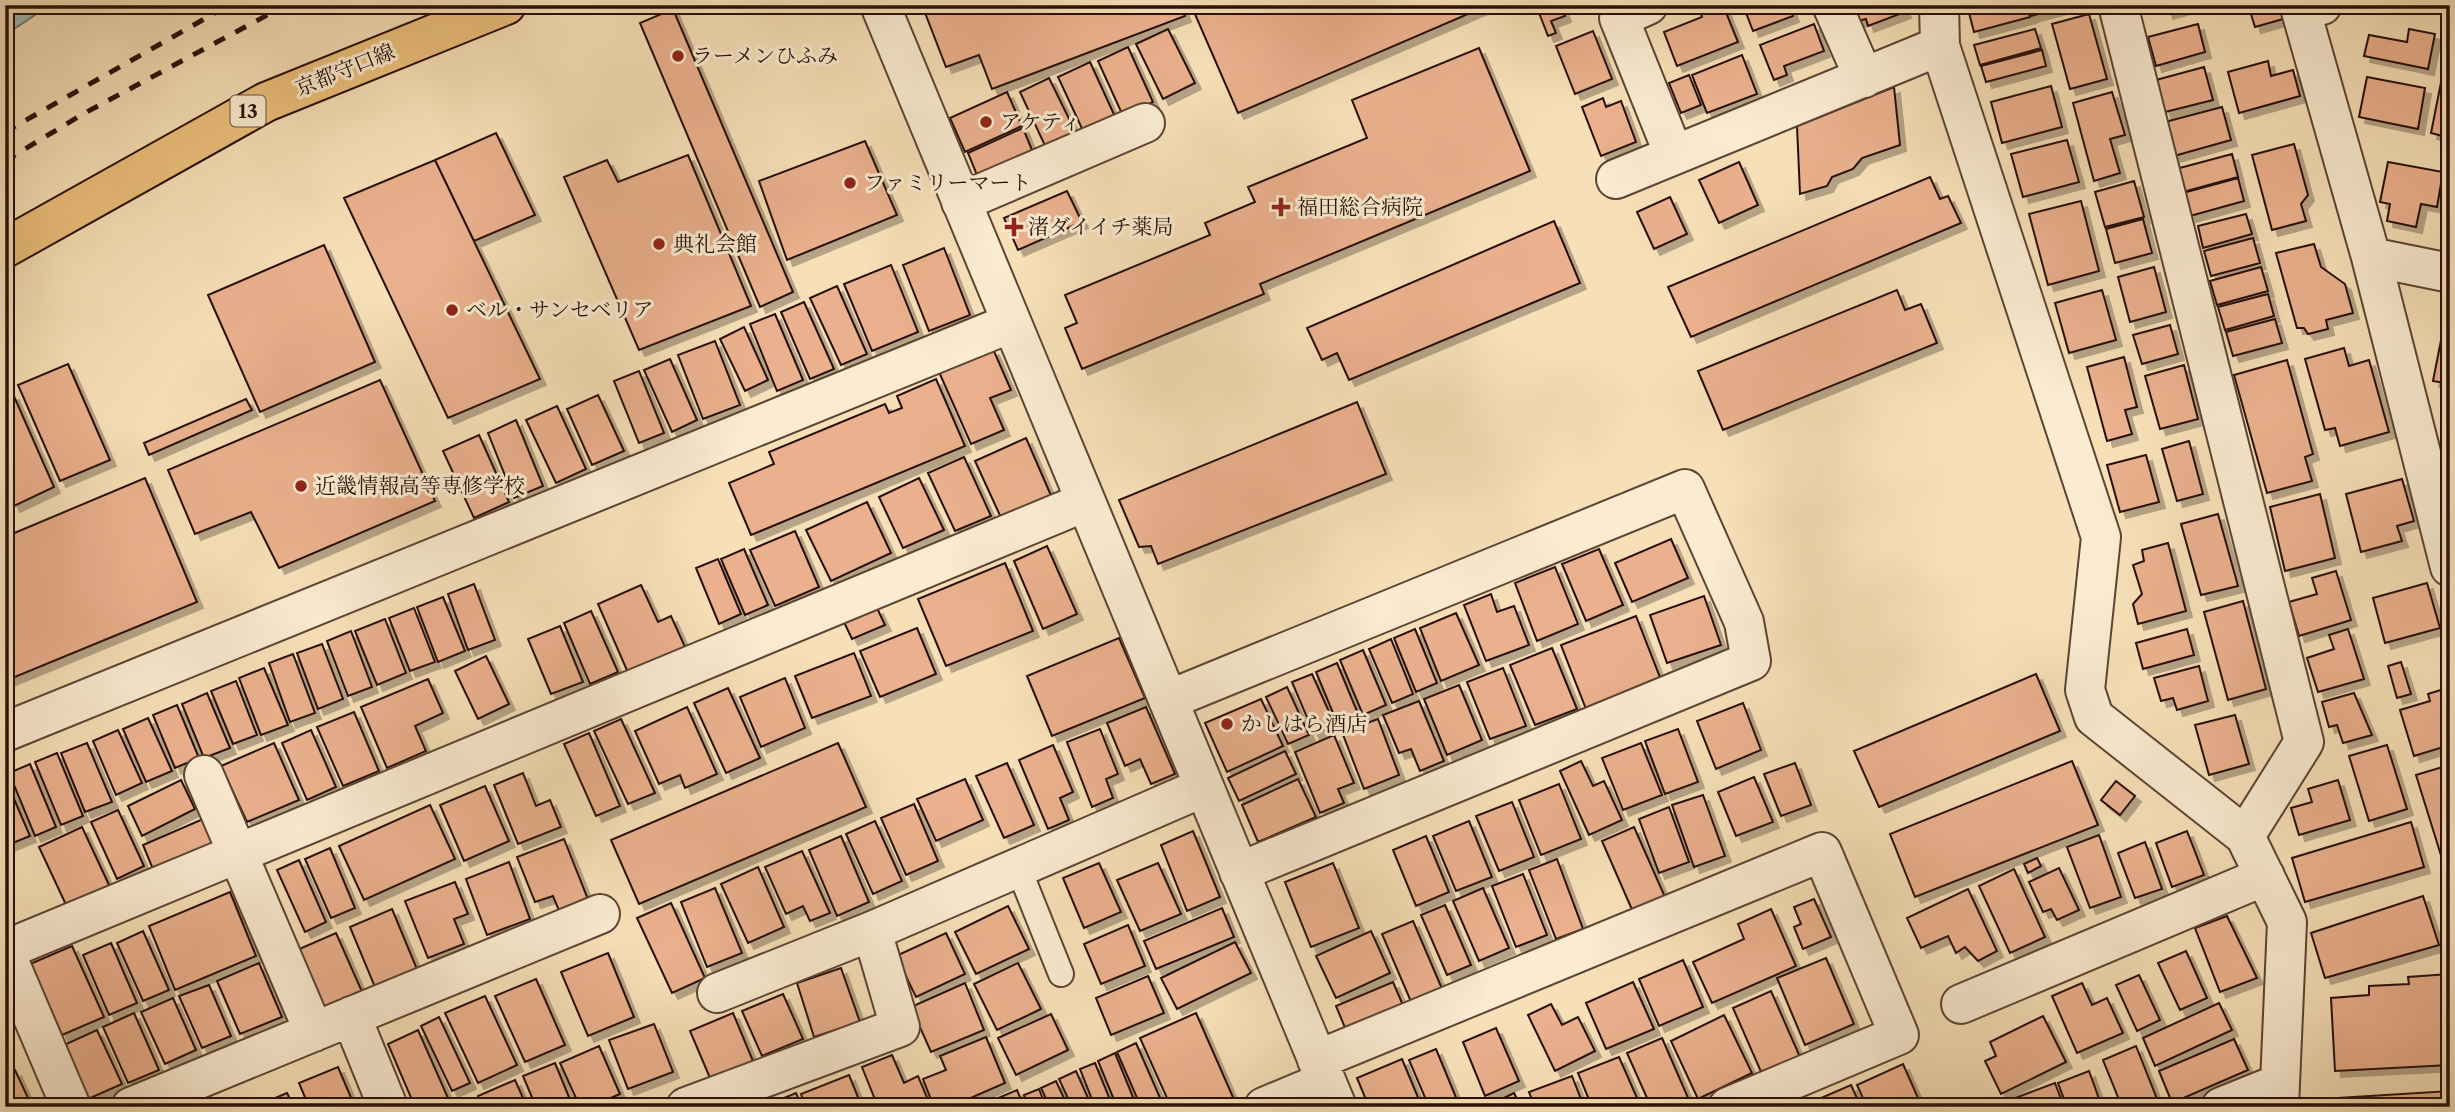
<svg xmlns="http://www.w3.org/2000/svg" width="2455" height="1112" viewBox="0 0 2455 1112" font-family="'Libre Caslon Text','Noto Serif JP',serif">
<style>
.water{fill:#a1bab9;stroke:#707672;stroke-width:2}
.building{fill:#ebb18e;stroke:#271008;stroke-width:2;filter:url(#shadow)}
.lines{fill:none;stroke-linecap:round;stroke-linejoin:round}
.lane-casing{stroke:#5b4434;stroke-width:28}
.street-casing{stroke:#5b4434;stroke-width:42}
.primary-casing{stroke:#271008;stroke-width:42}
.lane{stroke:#faebd1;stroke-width:24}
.street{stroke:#faebd1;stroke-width:38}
.primary{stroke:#ecc07c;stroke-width:38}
.rail{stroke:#271008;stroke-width:5;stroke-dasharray:12 12;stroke-linecap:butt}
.poi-dot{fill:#8f2418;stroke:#faebd1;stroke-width:2.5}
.labels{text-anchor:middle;stroke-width:6;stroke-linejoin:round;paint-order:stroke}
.shield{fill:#faebd1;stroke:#665244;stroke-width:2}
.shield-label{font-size:19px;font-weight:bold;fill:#271008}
.poi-label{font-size:21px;fill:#271008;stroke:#faebd1;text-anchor:start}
.street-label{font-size:21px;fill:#271008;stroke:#faebd1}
</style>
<defs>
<filter id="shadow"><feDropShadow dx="6" dy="6" stdDeviation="0" flood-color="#0004"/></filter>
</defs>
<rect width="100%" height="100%" fill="#f7e0b8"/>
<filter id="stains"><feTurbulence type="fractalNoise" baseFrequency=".00286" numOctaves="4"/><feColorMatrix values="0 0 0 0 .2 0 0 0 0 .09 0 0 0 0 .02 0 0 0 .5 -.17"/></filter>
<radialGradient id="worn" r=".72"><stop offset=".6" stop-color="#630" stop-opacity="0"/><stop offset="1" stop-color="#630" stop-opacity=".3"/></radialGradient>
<!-- water -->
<path class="water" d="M5,5h45l-45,30z"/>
<!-- building -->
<path class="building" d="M922,5h259l4,11 -193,73 -13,-34 -33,12z
M1191,5h290l1,3 -244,105z
M1536,5h25l4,11 -14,5 5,12 -8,3z
M1706,5h17l15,37 -61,24 -13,-34 38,-15 -3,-9z
M1743,5h46l4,11 -40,15z
M1858,5h44l3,7 -37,14 -2,-7 -8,2 -5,-14z
M1967,5h59l4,12 -56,15z
M2028,5h44l-41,11z
M2165,5h30l-28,8z
M2270,5h9l4,14 -28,8 -5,-16z
M673,9l120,283 -33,15 -120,-284z
M2089,14l18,65 -37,10 -18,-65z
M1814,24l10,27 -40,15 3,9 -13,5 -14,-35z
M2198,24l7,28 -49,14 -8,-29z
M1168,29l27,54 -32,16 -27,-55z
M2035,29l6,19 -61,17 -6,-20z
M2409,29l26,5 -7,35 -64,-13 5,-21 38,7z
M1593,31l19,48 -37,15 -19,-48z
M1128,47l25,55 -30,14 -25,-55z
M1479,48l51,123 -270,113 4,10 -182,75 -17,-41 12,-5 -12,-28 145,-60 -5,-12 50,-21 -7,-15 119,-49 -15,-38z
M2042,50l4,16 -60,16 -5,-16z
M1742,55l15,39 -50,19 -15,-38z
M2446,57l4,1v80l-19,-5z
M2268,61l3,15 22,-6 7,26 -61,17 -11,-41z
M1090,62l27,59 -32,14 -27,-58z
M2204,67l9,33 -48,12 -9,-32z
M1689,75l12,30 -20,8 -12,-30z
M2367,77l58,11 -7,41 -59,-12z
M1049,78l28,57 -30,15 -27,-58z
M2051,86l11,41 -60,16 -11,-41z
M1894,87l6,58 -38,13 -9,11 -21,8 -5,9 -27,8 -3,-68z
M1007,92l15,34 -57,26 -15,-34z
M2112,92l13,43 -15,4 10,34 -26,8 -21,-78z
M1603,98l3,9 15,-6 15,41 -35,14 -19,-49z
M2222,107l9,33 -57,16 -9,-34z
M1023,128l13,32 -55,25 -13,-32z
M496,133l39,82 -61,26 -39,-81z
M2067,140l12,42 -56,15 -12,-43z
M865,141l32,74 -110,45 -28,-79z
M2294,144l14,51 -7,9 5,17 -34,9 -20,-75z
M2232,154l6,23 -55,15 -7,-23z
M688,155l63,151 -112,44 -75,-173 43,-17 11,22z
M435,160l105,219 -92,39 -104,-220z
M1739,162l19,43 -39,18 -20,-43z
M2388,162l55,10 -6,35 -16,-3 -5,23 -29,-6 3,-17 -10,-2z
M1930,177l10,22 8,-3 13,27 -270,114 -23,-50z
M2238,178l6,23 -54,15 -7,-23z
M2134,181l10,36 -39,10 -10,-35z
M1067,191l15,31 -64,28 -14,-32z
M1670,197l17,37 -33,15 -17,-37z
M2081,201l18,70 -51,14 -19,-71z
M2246,214l6,20 -49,14 -5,-22z
M2143,219l9,34 -37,10 -9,-34z
M1554,221l26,62 -231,97 -12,-27 -15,7 -15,-32z
M2253,238l7,25 -49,13 -7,-25z
M2314,244l7,23 24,17 8,29 -27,7 2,9 -20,5 -4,-6h-7l-21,-75z
M324,245l51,117 -115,50 -52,-117z
M944,248l26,67 -41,16 -26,-66z
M891,265l27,67 -46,19 -28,-67z
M2154,267l12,45 -36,10 -12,-45z
M2261,267l7,24 -51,14 -7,-24z
M837,286l30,68 -26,11 -31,-67z
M1897,290l8,20 16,-6 16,39 -214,87 -25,-59z
M2102,290l14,50 -47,13 -14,-50z
M2268,294l6,22 -49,14 -7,-23z
M804,302l30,67 -24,10 -29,-67z
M775,314l28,66 -26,11 -27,-67z
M2275,319l7,24 -49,13 -7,-24z
M2170,325l8,29 -36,10 -9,-29z
M2444,325l6,2v57l-17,-3z
M744,327l24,53 -23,11 -25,-52z
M715,341l25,64 -37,14 -25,-64z
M2344,348l5,18 20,-6 20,72 -49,14 -5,-18 -10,2 -20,-71z
M993,349l18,41 -21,8 14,32 -33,14 -32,-72z
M2124,357l13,50 -12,3 7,24 -25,7 -20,-74z
M670,359l27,61 -25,12 -28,-62z
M2287,360l26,94 -8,3 7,24 -45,12 -33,-118z
M68,364l42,96 -50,21 -42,-96z
M2184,365l14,54 -38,10 -15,-53z
M639,371l25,62 -25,10 -25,-62z
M936,379l29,67 -214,89 -22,-52 45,-19 -5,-12 116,-48 4,9 13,-5 -5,-12z
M380,380l55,121 -156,67 -28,-56 -56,22 -27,-64z
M13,394l41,93 -40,19 -9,-19v-90z
M598,395l26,56 -32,14 -25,-56z
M246,399l6,11 -103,45 -5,-12z
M1357,402l29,72 -228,90 -7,-18 -12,1 -20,-47z
M557,406l29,63 -30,14 -30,-63z
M516,420l27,66 -29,12 -26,-65z
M479,435l30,67 -35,16 -31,-67z
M1026,438l27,62 -50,22 -28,-61z
M2189,441l14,53 -26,7 -15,-52z
M2146,455l13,47 -39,10 -13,-47z
M964,457l27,59 -36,15 -27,-58z
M145,478l52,124 -192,79v-144z
M919,478l25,52 -41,18 -24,-51z
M2402,479l12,42 -17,5 5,15 -41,11 -15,-58z
M2320,494l15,64 -50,13 -15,-64z
M867,502l24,51 -60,28 -25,-51z
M2218,514l20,72 -37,9 -20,-71z
M795,531l24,56 -44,19 -25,-56z
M1671,539l17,39 -56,24 -17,-39z
M2168,543l18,68 -48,13 -5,-20 9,-10 -9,-29 11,-4 -2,-11z
M1047,546l30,68 -34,15 -29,-68z
M744,549l24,56 -23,10 -24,-56z
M1599,549l24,56 -37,16 -24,-57z
M718,559l23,55 -22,10 -23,-56z
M1005,563l28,68 -87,35 -28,-67z
M1555,567l23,57 -41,17 -22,-58z
M2336,571l15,49 -52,16 -10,-34 28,-8 -5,-16z
M2427,583l13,45 -55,15 -12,-45z
M474,584l21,56 -27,10 -20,-56z
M641,585l17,37 13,-6 15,33 -57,26 -31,-71z
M1491,594l6,18 17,-6 15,39 -43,16 -22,-56z
M1704,596l17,49 -54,18 -17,-48z
M443,597l22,54 -27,11 -21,-55z
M2243,601l23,88 -38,11 -24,-88z
M414,608l21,54 -25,9 -21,-53z
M877,608l8,17 -33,14 -8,-17z
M591,611l27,61 -28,12 -26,-61z
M1456,613l23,52 -38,16 -21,-53z
M1636,616l25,64 -75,29 -25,-64z
M385,619l21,54 -29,12 -22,-54z
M560,626l23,56 -32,12 -23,-55z
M917,628l19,46 -56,23 -20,-46z
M1415,629l22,54 -21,9 -22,-54z
M2187,629l7,26 -51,14 -7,-26z
M2348,629l16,50 -46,13 -11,-34 27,-9 -5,-14z
M351,631l21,56 -24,9 -21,-55z
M1119,638l26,60 -93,38 -25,-60z
M1391,639l22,55 -21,9 -23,-54z
M322,644l21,55 -25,10 -21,-56z
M1552,648l25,61 -42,16 -25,-60z
M1363,650l23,55 -23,10 -23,-55z
M854,653l17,43 -59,22 -17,-42z
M293,654l22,59 -25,9 -21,-59z
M486,656l23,48 -31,15 -23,-48z
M2401,662l10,32 -14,4 -9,-32z
M1337,663l22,53 -21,9 -22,-53z
M2199,666l9,35 -31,9 -4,-12 -12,3 -7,-23z
M264,668l24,57 -27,10 -22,-57z
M1503,668l23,58 -36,13 -23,-57z
M1312,674l23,51 -21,9 -22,-52z
M2036,674l24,57 -181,76 -25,-56z
M785,678l20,50 -44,19 -21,-50z
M428,679l15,34 -28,13 11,25 -39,17 -26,-61z
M236,681l21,54 -24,9 -22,-53z
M1459,685l23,55 -35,15 -23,-56z
M1287,687l22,48 -21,9 -22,-47z
M2450,687v58l-36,11 -14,-46 30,-9 -2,-7z
M728,688l32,70 -34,15 -32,-70z
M207,693l23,55 -26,10 -22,-54z
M2354,693l18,42 -29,8 -6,-18 -8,2 -7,-25z
M1261,699l22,47 -56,26 -22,-49z
M1419,701l25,60 -24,10 -9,-22 -12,4 -16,-38z
M1743,703l18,47 -45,19 -19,-48z
M177,705l22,53 -24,10 -22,-53z
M687,707l30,67 -32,14 -5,-13 -21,9 -24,-53z
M1146,707l29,67 -24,10 -11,-25 -15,7 -18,-43z
M354,712l25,59 -36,15 -26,-59z
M2235,715l14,49 -40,11 -14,-50z
M148,718l24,53 -26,11 -23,-53z
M621,719l34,74 -27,11 -34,-73z
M1378,719l21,56 -35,14 -22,-57z
M1100,729l18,45 -12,5 7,19 -21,9 -25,-65z
M1678,729l20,53 -33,12 -20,-53z
M118,730l24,53 -26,12 -23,-54z
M311,730l25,57 -29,13 -25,-57z
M589,733l31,73 -24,10 -32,-72z
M1334,735l20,48 -16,6 6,14 -24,10 -25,-61z
M87,743l25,59 -27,10 -24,-59z
M274,743l25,57 -52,22 -26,-56z
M838,743l28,64 -227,97 -28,-64z
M1641,743l21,52 -39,15 -21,-52z
M1053,745l20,47 -13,6 9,22 -21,9 -29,-69z
M2387,745l20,64 -38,12 -20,-65z
M1285,751l11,23 -57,27 -11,-23z
M57,753l26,63 -22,9 -26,-63z
M1581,761l12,25 11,-5 18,39 -33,15 -29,-64z
M2072,761l26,64 -183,72 -25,-63z
M1007,763l27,62 -30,13 -28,-62z
M1795,763l16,42 -30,11 -17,-42z
M30,764l26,63 -21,9 -26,-63z
M2449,765l1,98 -6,2 -28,-90z
M523,773l13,33 14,-6 11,27 -43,17 -24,-59z
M1754,777l19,45 -37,14 -18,-44z
M5,778l25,58 -22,9 -3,-7z
M965,779l18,41 -47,21 -19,-42z
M1298,779l18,38 -58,25 -16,-37z
M181,780l14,29 -53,27 -14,-30z
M2338,780l12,40 -51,15 -8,-27 21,-6 -4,-13z
M2116,781l19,15 -15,19 -19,-15z
M1559,784l22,55 -40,16 -22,-55z
M485,786l24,55 -45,20 -24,-56z
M1703,795l22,61 -31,11 -22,-62z
M1512,802l22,55 -35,14 -23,-55z
M914,804l24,57 -32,14 -25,-57z
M430,805l25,54 -91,41 -25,-54z
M1669,807l20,55 -30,11 -20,-54z
M118,810l26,56 -27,13 -26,-57z
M203,819l13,28 -61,27 -12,-29z
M875,821l27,60 -29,13 -27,-60z
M1469,821l23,56 -36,14 -23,-55z
M2411,822l13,45 -119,35 -13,-44z
M82,827l28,60 -43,20 -28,-60z
M1634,827l31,70 -32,15 -31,-71z
M1193,831l27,66 -33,14 -26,-66z
M2187,831l17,44 -32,12 -16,-44z
M2099,835l22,62 -31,11 -23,-61z
M841,836l28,66 -32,14 -28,-66z
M1426,836l23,56 -33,14 -23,-56z
M564,839l25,63 -29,11 -7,-17 -18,6 -18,-45z
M2145,842l17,47 -27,9 -17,-45z
M330,848l25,60 -24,10 -26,-59z
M802,851l28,62 -20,8 -7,-15 -17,8 -21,-47z
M2037,858l4,8 -13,7 -4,-9z
M1557,859l26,70 -27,10 -27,-69z
M299,860l27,62 -21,10 -28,-62z
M509,862l21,57 -43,16 -21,-56z
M1099,863l22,49 -37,16 -21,-50z
M1158,863l23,51 -41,17 -23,-51z
M1333,863l26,65 -48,19 -26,-65z
M758,867l26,60 -36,16 -27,-59z
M2059,868l20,42 -22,10 -6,-11 -8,3 -14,-30z
M2014,869l31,68 -35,16 -31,-67z
M1523,874l24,61 -31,12 -24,-61z
M455,882l13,32 -14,5 10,25 -36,14 -23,-57z
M715,888l27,65 -35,14 -26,-65z
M1483,888l26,60 -30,13 -26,-60z
M1968,889l29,62 -19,10 -13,-14 -9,6 -8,-17 -27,12 -14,-30z
M230,892l26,64 -81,34 -26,-64z
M2423,896l16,49 -114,33 -14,-45z
M1814,899l17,38 -28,12 -9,-22 7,-3 -7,-17z
M671,903l34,75 -33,15 -35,-75z
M1445,905l26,60 -24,10 -26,-60z
M1008,906l21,43 -53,25 -21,-42z
M1222,908l12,29 -78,32 -12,-28z
M392,909l27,65 -42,18 -27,-65z
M1771,909l25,57 -84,37 -19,-41 51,-23 -6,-15z
M2227,916l30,62 -37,14 -25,-64z
M1413,921l30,70 -31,13 -30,-70z
M1128,925l17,41 -44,18 -17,-40z
M143,931l26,59 -26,11 -26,-58z
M1371,931l19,42 -54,25 -20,-42z
M336,933l27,61 -38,17 -28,-61z
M946,933l19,41 -49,23 -20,-41z
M1235,942l16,31 -74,36 -16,-31z
M111,943l26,60 -28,12 -26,-60z
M72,946l32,71 -42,18 -32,-71z
M2186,951l21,47 -27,12 -22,-47z
M608,953l26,64 -46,19 -27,-64z
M1826,958l28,66 -49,21 -28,-67z
M1683,960l20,47 -44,19 -20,-47z
M259,963l23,54 -42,17 -23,-53z
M1018,963l23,46 -44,21 -23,-46z
M841,968l19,54 -46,15 -17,-54z
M2449,974l1,91 -115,6 -4,-73 38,-3v-9l40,-2 -1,-7z
M2139,975l21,45 -23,11 -21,-46z
M1148,976l16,37 -53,22 -15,-37z
M536,979l29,66 -40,17 -30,-66z
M1393,982l12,28 -57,25 -12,-29z
M1633,982l21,47 -48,20 -20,-46z
M965,983l19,47 -53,22 -20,-45z
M2082,983l10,22 15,-7 16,35 -46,20 -25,-57z
M209,985l22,51 -29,12 -23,-52z
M1771,991l29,66 -38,17 -29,-66z
M783,994l20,45 -41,17 -20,-45z
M485,996l32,69 -39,18 -33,-70z
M173,998l23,52 -31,14 -24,-52z
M2219,1003l13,27 -77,36 -12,-28z
M1551,1004l11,21 16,-8 17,34 -40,20 -27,-56z
M134,1013l25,57 -31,13 -25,-56z
M733,1013l20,48 -43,17 -20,-47z
M1196,1013l40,91 -6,3h-59l-31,-69z
M1051,1014l17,36 -52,25 -18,-37z
M1724,1015l28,58 -54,26 -27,-58z
M2043,1016l23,46 -65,32 -16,-33 11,-5 -6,-14z
M439,1017l31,66 -18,8 -31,-65z
M654,1024l19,48 -45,17 -19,-49z
M1496,1028l23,53 -34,15 -22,-54z
M97,1030l25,54 -34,15 -24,-54z
M418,1030l30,68 -21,9h-12l-27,-63z
M986,1037l19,46 -55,24h-16l-11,-28 23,-9 -6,-14z
M1662,1038l27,62 -14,7h-24l-24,-54z
M2234,1039l14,31 -76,33 -13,-32z
M1136,1043l28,64h-23l-24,-55z
M599,1046l21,48 -30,13h-10l-20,-44z
M2136,1046l23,58 -7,3h-30l-19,-47z
M1436,1049l24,58h-31l-20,-47z
M1115,1053l22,54h-20l-19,-46z
M892,1055l12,28 14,-7 13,31h-53l-16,-40z
M1619,1057l22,50h-49l-14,-34z
M1402,1059l20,48h-53l-12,-29z
M555,1063l18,44h-37l-13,-31z
M1095,1063l18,44h-18l-15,-38z
M1903,1064l19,43h-55l-10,-22z
M338,1067l17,40h-46l-10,-24z
M15,1070l14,30 -24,7v-32z
M1076,1071l16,36h-20l-13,-28z
M2089,1071l13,36h-35l-9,-24z
M849,1075l13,32h-56l-5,-13z
M1572,1076l12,31h-49l-6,-15z
M515,1080l12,27h-45l-4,-11z
M1056,1081l12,26h-18l-9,-19z
M2055,1083l9,24h-46l-3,-9z
M1851,1085l10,22h-45l-2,-6z
M1039,1089l7,18h-17l-5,-12z
M1017,1090l7,17h-30l-3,-6z
M2450,1091v16h-112v-9z
M287,1093l7,14h-40z
M796,1093l6,14h-35v-2z
M1514,1093l7,14h-36z"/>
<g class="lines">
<!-- lane casing -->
<g class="lane-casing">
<path id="lane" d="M1018,867l43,107"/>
</g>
<!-- street casing -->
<g class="street-casing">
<path id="street" d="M880,5l457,1102
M1648,5l-29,13 55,137
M1832,5l32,73
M1939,5l1,41 161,491 -16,153 9,27 151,119 42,86 -8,185
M2118,5l186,737 -59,94
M2322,5l-21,6 70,246 79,310
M1616,179l324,-133
M961,202l184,-79
M2371,257l79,16
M1168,700l517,-211 59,133 7,39 -512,211
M5,732l1006,-409
M204,775l110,257
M5,950l1080,-448
M5,952l66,155
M717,993l155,-62 332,-144
M1961,1004l304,-128
M351,1016l37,91
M1317,1060l505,-208 77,183 -171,72
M131,1107l469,-193
M686,1107l214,-80 -28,-96
M1264,1107l62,-26
M2221,1107l57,-23"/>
</g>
<!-- primary casing -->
<g class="primary-casing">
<path id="primary" d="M5,248l261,-146 240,-97"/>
</g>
<!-- lane -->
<use href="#lane" class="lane"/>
<!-- street -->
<use href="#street" class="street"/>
<!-- primary -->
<use href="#primary" class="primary"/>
<!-- rail -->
<path class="rail" d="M5,132l224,-127
M5,161l78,-47 203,-109"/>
</g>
<!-- markers -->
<g class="poi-dot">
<circle cx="678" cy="56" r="7"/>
<circle cx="986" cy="122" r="7"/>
<circle cx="850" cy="183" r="7"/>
<path d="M1277.5 196.5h7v7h7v7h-7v7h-7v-7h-7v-7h7z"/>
<path d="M1010.5 216.5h7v7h7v7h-7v7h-7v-7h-7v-7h7z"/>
<circle cx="659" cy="244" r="7"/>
<circle cx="452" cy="310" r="7"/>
<circle cx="301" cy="486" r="7"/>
<circle cx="1227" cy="724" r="7"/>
</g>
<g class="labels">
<!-- shield labels -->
<rect class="shield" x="230.5" y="95.5" width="35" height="31" rx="5"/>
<g class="shield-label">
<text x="248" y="118">13</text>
</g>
<!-- poi labels -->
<g class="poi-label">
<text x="692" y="63">ラーメンひふみ</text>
<text x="1000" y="129">アケティ</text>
<text x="864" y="190">ファミリーマート</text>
<text x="1297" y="214">福田総合病院</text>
<text x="1028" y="234">渚ダイイチ薬局</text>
<text x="673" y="251">典礼会館</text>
<text x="466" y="317">ベル・サンセベリア</text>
<text x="315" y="493">近畿情報高等専修学校</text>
<text x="1241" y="731">かしはら酒店</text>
</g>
<!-- street labels -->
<g class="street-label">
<text transform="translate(345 70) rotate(-22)" y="7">京都守口線</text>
</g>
</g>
<!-- margin -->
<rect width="2455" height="1112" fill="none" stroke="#f7e0b8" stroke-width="28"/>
<rect x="7" y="7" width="2441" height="1098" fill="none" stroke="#271008" stroke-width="3.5"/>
<rect x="14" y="14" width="2427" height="1084" fill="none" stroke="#271008" stroke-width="2"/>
<rect width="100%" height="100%" filter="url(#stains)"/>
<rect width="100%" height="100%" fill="url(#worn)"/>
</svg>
